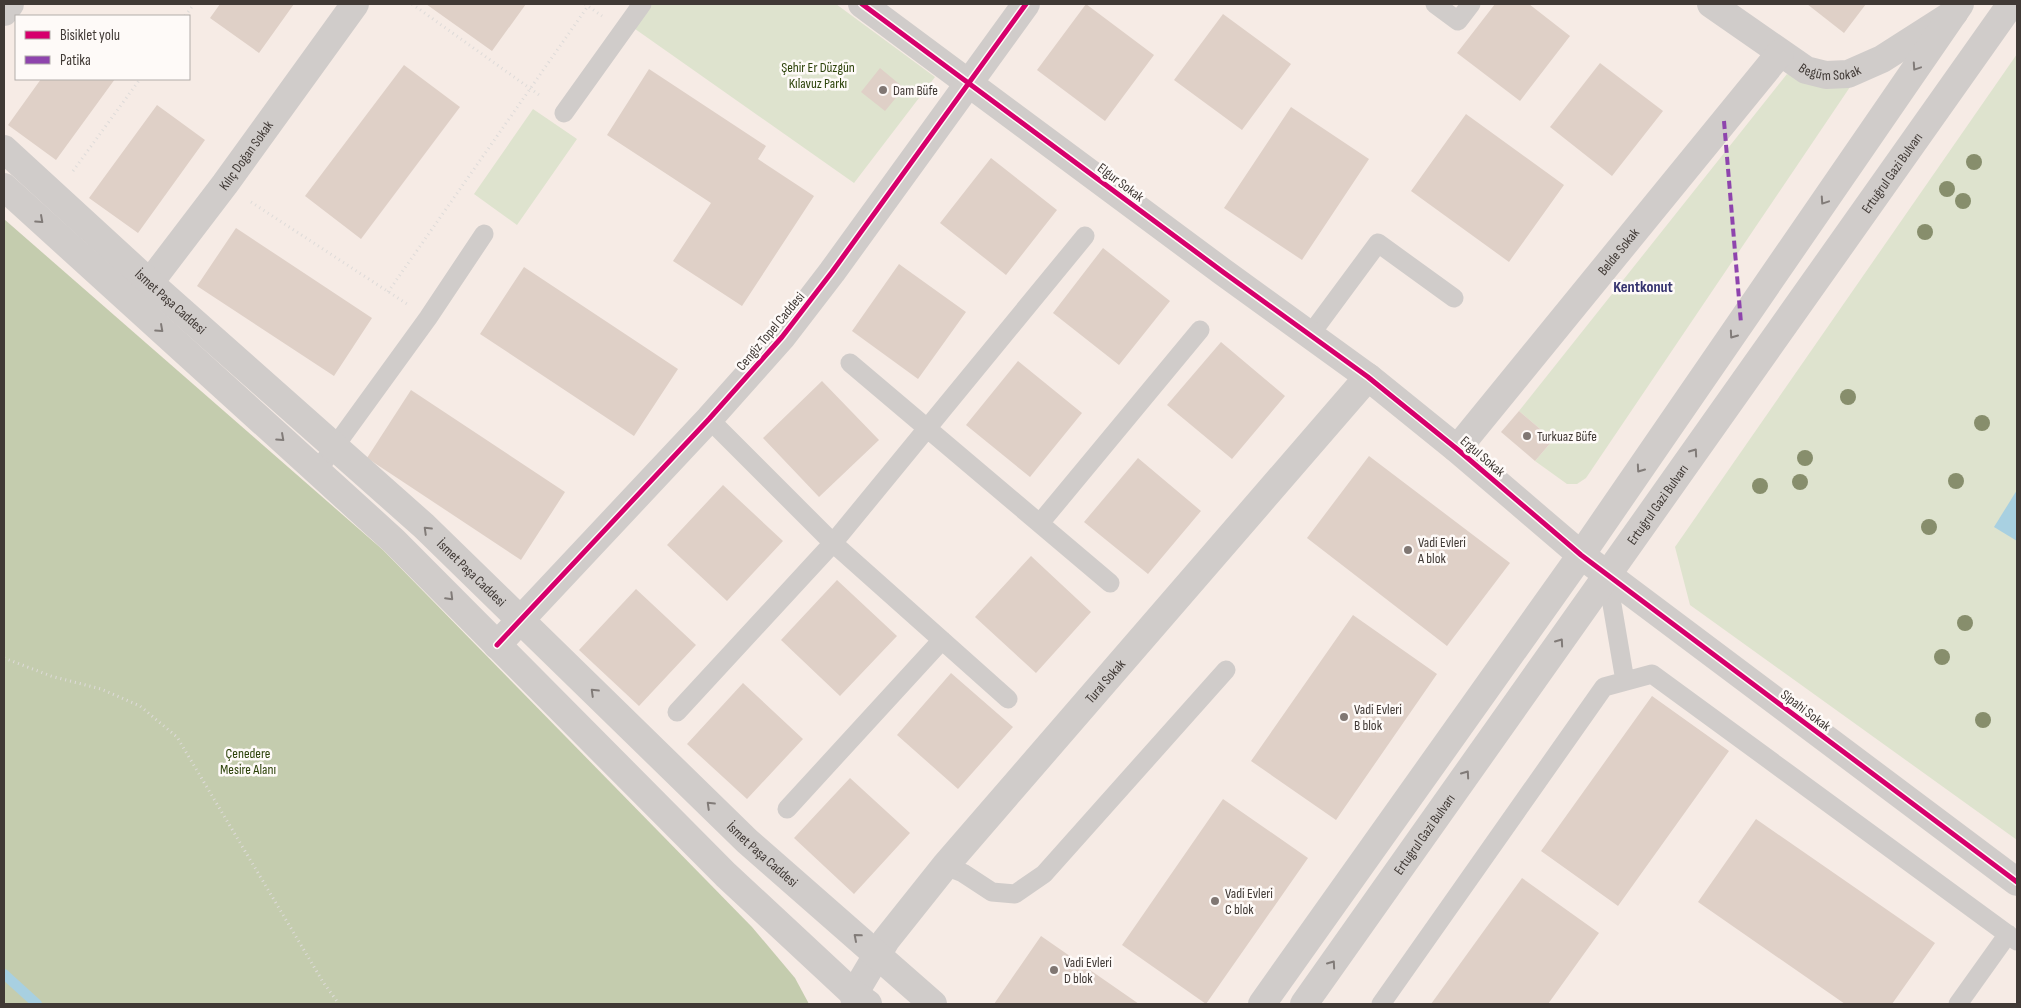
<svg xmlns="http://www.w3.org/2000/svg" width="2021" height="1008" viewBox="0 0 2021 1008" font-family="'Sofia Sans Condensed',sans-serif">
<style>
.green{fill:#dee3ce}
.forest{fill:#c4ccae}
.water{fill:#a8d0e1}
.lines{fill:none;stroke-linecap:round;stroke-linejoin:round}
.stream{stroke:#a8d0e1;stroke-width:10}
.building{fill:#dfd0c7}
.path{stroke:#dedbd9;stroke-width:3;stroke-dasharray:1 4;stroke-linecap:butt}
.service{stroke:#d0ccca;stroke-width:19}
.minor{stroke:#d0ccca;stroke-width:28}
.secondary{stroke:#d0ccca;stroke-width:28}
.quiet{stroke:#8e44ad;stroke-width:4;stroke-dasharray:8 4;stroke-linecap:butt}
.cycleway-casing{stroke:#fefaf8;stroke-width:8}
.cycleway{stroke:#d6006c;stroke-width:5}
.tree{fill:#878e6c}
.oneway{stroke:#817b78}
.poi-dot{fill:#807773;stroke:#fefaf8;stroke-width:2}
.labels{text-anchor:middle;stroke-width:5;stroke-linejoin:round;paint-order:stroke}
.street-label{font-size:14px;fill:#403935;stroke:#fefaf8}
.park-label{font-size:14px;fill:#2c4209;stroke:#fefaf8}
.poi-label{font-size:14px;fill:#403935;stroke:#fefaf8;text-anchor:start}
.quarter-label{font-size:16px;font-weight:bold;fill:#35336e;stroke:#fefaf8}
</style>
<rect width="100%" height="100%" fill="#f6ebe5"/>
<!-- green -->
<path class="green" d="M642,4h194l99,73 -81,106 -226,-159z
M2017,54v786l-327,-235 -15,-58z
M1787,74l33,12 30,1 -264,391 -9,6h-10l-32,-23 18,-21 -34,-29z
M533,109l44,30 -60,86 -43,-31z"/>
<!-- forest -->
<path class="forest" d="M4,219l379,331 369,377 43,51 14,26h-805z"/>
<!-- water -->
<path class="water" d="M2017,490v51l-23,-14z"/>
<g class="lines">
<!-- stream -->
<path class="stream" d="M4,974l33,30"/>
</g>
<!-- building -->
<path class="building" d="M220,4h74l-35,49 -49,-35z
M426,4h100l-34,47z
M1086,4l68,51 -49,66 -68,-51z
M1495,4h34l41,32 -50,65 -63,-48z
M1807,4h59l-22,29z
M1223,14l68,50 -49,66 -68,-50z
M1600,63l63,48 -51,65 -62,-49z
M404,65l56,42 -99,132 -56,-43z
M880,68l24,20 -19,23 -24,-19z
M649,69l117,77 -8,13 56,37 -72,110 -69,-45 38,-58 -104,-68z
M41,79h74l-59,81 -48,-35z
M157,105l48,35 -67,93 -49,-35z
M1291,107l78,52 -67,101 -78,-52z
M1466,114l98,71 -55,77 -98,-71z
M991,158l66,52 -51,65 -66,-52z
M236,228l136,90 -38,58 -137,-90z
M1103,248l67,53 -51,64 -66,-52z
M899,264l67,48 -48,67 -66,-48z
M524,267l154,102 -44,67 -154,-102z
M1221,342l64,54 -53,63 -65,-54z
M1018,361l64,52 -52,64 -64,-52z
M822,381l57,59 -60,57 -56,-59z
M411,390l154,102 -44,68 -154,-102z
M1519,411l34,29 -18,21 -34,-29z
M1369,456l141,107 -63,83 -140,-108z
M1138,458l63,53 -53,63 -64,-52z
M723,485l60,56 -56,60 -60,-56z
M1031,556l60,56 -55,61 -61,-56z
M837,580l60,56 -57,60 -59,-56z
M636,589l60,56 -57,61 -60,-56z
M1353,615l84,59 -101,146 -85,-59z
M951,673l62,54 -55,62 -61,-54z
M743,683l60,56 -56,60 -60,-55z
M1652,696l77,55 -111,155 -77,-55z
M850,778l60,55 -56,61 -60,-56z
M1223,799l85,59 -102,146 -84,-59z
M1756,819l179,124 -43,61h-47l-147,-102z
M1522,878l77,55 -51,71h-117z
M1041,936l98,68h-145z"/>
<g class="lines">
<!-- path -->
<path class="path" d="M412,4l130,93
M585,4l17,12
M185,16l9,-12
M73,171l67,-92
M251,202l156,102
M388,292l200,-286
M4,658l47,18 50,13 39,17 37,31 146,245 16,22"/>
<!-- service -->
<path class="service" d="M1435,4l23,17 13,-17
M564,113l78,-109
M1310,335l68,-92 76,55
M850,363l260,220
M317,471l111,-153 56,-84
M1040,523l160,-193
M1607,575l18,106
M1008,699l-175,-156 252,-307
M677,712l156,-169 -124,-124
M787,809l155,-169
M945,866l18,7 29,19 23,2 29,-20 182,-204
M1381,1004l223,-317 48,-13 365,267
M1958,1004l50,-70"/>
<!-- minor -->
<g class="minor">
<path d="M862,4l361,268 145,105 89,72 124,106 436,327"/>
<path id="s1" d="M1711,4l95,66 20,5 22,-1 34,-15 72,-46"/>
<path d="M4,12l6,-8"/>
<path id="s2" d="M135,302l90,-118 130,-180"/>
<path id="s3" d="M1457,449l323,-396"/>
<path d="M497,645l212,-226 73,-82 50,-65 194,-268"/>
<path id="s4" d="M855,1004l-1,-10 32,-54 59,-74 423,-489"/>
</g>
<!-- secondary -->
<g class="secondary">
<path id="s5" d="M4,149l146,134 274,243 323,315 186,163"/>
<path d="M4,187l390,354 332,334 128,119 14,10"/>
<path d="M1262,1004l319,-449 379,-551"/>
<path id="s6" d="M1304,1004l707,-1000"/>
</g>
<!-- quiet -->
<path class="quiet" d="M1724,121l17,202"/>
<!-- cycleway casing -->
<g class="cycleway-casing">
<path id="cycleway" d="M862,4l361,268 145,105 89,72 124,106 436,327
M497,645l212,-226 73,-82 50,-65 194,-268"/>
</g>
<!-- cycleway -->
<use href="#cycleway" class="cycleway"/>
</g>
<!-- trees -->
<g class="tree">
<circle cx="1974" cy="162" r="8"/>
<circle cx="1947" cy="189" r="8"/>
<circle cx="1963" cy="201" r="8"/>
<circle cx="1925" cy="232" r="8"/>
<circle cx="1848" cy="397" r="8"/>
<circle cx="1982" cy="423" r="8"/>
<circle cx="1805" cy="458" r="8"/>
<circle cx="1956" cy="481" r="8"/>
<circle cx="1800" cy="482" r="8"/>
<circle cx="1760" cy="486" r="8"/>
<circle cx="1929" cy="527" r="8"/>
<circle cx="1965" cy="623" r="8"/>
<circle cx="1942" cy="657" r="8"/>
<circle cx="1983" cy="720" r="8"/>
</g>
<!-- one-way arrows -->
<defs><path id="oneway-chevron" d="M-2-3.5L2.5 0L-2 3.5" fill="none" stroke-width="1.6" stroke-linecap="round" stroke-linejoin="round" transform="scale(1.25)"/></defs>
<g class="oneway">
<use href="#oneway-chevron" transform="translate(1916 67) rotate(124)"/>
<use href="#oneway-chevron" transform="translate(1824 201) rotate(124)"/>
<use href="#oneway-chevron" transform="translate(40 220) rotate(42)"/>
<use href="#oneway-chevron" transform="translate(160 329) rotate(42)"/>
<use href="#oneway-chevron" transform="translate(1733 335) rotate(125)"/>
<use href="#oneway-chevron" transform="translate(281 438) rotate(42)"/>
<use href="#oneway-chevron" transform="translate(1694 452) rotate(-55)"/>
<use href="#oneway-chevron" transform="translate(1640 469) rotate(125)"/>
<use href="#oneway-chevron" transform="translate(427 530) rotate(-136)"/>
<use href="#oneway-chevron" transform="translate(450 597) rotate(45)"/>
<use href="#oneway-chevron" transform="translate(1560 642) rotate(-55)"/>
<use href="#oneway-chevron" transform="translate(594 692) rotate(-136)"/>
<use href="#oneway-chevron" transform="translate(1466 774) rotate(-55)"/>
<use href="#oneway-chevron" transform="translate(710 805) rotate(-136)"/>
<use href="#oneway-chevron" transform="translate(857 937) rotate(-139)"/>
<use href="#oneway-chevron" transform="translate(1332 964) rotate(-55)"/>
</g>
<!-- markers -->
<g class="poi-dot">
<circle cx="883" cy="90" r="5"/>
<circle cx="1527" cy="436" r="5"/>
<circle cx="1408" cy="550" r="5"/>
<circle cx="1344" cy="717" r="5"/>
<circle cx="1215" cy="901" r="5"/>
<circle cx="1054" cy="970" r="5"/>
</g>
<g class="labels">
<!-- street labels -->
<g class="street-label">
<text dy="5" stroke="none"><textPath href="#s1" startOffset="140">Begüm Sokak</textPath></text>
<text dy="5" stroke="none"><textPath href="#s2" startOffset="184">Kılıç Doğan Sokak</textPath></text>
<text dy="5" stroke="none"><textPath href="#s6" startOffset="1018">Ertuğrul Gazi Bulvarı</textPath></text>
<text transform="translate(1121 182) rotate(37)" y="5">Elgur Sokak</text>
<text dy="5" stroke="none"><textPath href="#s3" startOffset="255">Belde Sokak</textPath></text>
<text dy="5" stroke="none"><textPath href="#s5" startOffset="226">İsmet Paşa Caddesi</textPath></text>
<text transform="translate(770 331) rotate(-50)" y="5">Cengiz Topel Caddesi</text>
<text transform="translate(1483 456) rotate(41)" y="5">Ergul Sokak</text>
<text dy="5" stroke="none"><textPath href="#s6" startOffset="612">Ertuğrul Gazi Bulvarı</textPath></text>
<text dy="5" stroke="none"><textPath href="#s5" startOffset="631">İsmet Paşa Caddesi</textPath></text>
<text dy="5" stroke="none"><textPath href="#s4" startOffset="412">Tural Sokak</textPath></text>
<text transform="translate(1806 710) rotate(37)" y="5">Sipahi Sokak</text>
<text dy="5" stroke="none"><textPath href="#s6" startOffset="208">Ertuğrul Gazi Bulvarı</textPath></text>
<text dy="5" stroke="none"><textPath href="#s5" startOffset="1036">İsmet Paşa Caddesi</textPath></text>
</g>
<!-- park labels -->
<g class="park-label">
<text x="818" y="72">Şehir Er Düzgün<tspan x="818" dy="16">Kılavuz Parkı</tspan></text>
<text x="248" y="758">Çenedere<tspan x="248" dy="16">Mesire Alanı</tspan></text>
</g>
<!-- poi labels -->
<g class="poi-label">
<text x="893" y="95">Dam Büfe</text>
<text x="1537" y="441">Turkuaz Büfe</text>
<text x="1418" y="547">Vadi Evleri<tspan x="1418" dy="16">A blok</tspan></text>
<text x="1354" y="714">Vadi Evleri<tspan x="1354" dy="16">B blok</tspan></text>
<text x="1225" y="898">Vadi Evleri<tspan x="1225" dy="16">C blok</tspan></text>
<text x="1064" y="967">Vadi Evleri<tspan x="1064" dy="16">D blok</tspan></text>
</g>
<!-- quarter labels -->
<g class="quarter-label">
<text x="1643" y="292">Kentkonut</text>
</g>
</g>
<!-- border -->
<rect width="2021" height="1008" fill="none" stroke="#403935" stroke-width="10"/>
<!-- legend -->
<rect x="15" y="15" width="175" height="65" fill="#fefaf8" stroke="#b2adaa"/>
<rect x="25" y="31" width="25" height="8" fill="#d6006c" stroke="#b2adaa"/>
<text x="60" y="40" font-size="15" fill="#403935">Bisiklet yolu</text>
<rect x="25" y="56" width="25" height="8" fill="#8e44ad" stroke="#b2adaa"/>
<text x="60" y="65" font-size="15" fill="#403935">Patika</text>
</svg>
